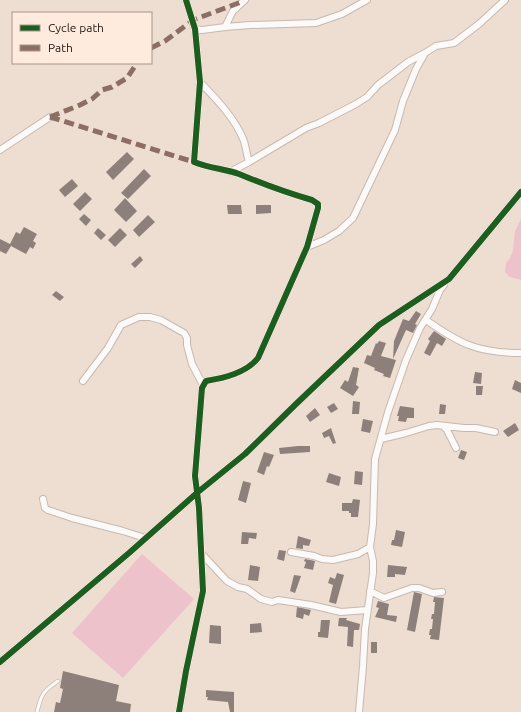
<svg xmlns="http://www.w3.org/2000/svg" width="521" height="712" viewBox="0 0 521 712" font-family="Ubuntu,sans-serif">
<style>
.green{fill:#edc2cb}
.building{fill:#8d807a}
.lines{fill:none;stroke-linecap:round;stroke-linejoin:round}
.service-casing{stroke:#c6b9af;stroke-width:4.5}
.minor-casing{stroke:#c6b9af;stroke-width:8}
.service{stroke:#fcfaf8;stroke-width:3}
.minor{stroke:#fcfaf8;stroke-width:6}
.quiet{stroke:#8d6e63;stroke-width:5;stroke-dasharray:10 5;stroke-linecap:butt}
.cycleway-casing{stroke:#feebdd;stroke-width:8}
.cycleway{stroke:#1b5e20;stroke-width:6}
</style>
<rect width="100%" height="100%" fill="#eeddd1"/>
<!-- green -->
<path class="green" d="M521,219v61l-11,-3 -5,-5 1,-9 4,-5 3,-7 2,-20z
M142,554l52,45 -71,79 -51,-45z"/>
<!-- building -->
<path class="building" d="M127,152l7,7 -21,21 -7,-8z
M144,169l7,7 -23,23 -7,-6z
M72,179l6,7 -13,11 -6,-7z
M85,192l7,7 -12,12 -7,-7z
M125,198l12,13 -11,11 -12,-12z
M227,205h14l1,9h-14z
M256,205h15v8l-15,1z
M84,214l7,6 -5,6 -7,-7z
M148,215l7,7 -16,15 -6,-7z
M24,227l13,7 -4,7 3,2 -3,6 -3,-2 -4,7 -15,-8 -5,8 -6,-3v-12l10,5 6,-12 4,2z
M98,228l8,7 -5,5 -7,-7z
M120,228l7,7 -12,12 -7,-7z
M140,256l3,4 -8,8 -4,-4z
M56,291l8,6 -4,4 -8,-6z
M416,311l5,3 -6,10 2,1 -4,8 -7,-3 -13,29 1,-18 9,-22 6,2z
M434,331l12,8 -4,7 -5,-3 -7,13 -6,-3 6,-12 -2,-2z
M379,341l7,2 -5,13 15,4 -6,18 -7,-2 1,-2 -10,-4 1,-2 -11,-5 3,-8 4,1 5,-13 1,1z
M353,367l6,1 -3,17 3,2 -6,9 -13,-8 5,-8 3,2z
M475,372l7,1 -1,11 -8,-1z
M515,380l6,3v10l-9,-4z
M476,386h7l-1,9h-6z
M353,401l7,1 -1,12h-7z
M334,403l4,6 -7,4 -4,-6z
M440,404l6,1 -1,9h-6z
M400,406l14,2v10h-7l-1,4 -8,-1 1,-5h-2z
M315,408l5,7 -10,7 -4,-6z
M363,419l10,2 -3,12 -9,-2z
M515,423l4,7 -11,7 -5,-6z
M331,428l5,15 -3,1 -4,-8 -5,2 -2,-5z
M298,446h12v6l-30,2 -1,-6z
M461,450l6,2 -3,8 -6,-2z
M264,452l10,3 -5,12 -2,-1 -3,9 -7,-3z
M355,471l8,1 -1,13 -8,-1z
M329,473l12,4 -2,9 -13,-4z
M243,481l8,2 -5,20 -8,-3z
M353,499l7,1 -2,17h-7v-4h-2v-2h-7v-8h10z
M396,530l9,2 -3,15 -11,-2 1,-5h2z
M242,532l15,1 -1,6 -7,-1 -1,6h-7z
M298,536l13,4 -2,6 -6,-1v4l-7,-1z
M279,550l7,1 -2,10 -7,-2z
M305,559l10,2 -2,9 -9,-2 2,-6 -2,-1z
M250,565l10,2 -2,14 -10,-1z
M388,565l19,2 -2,8 -10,-1v3h-8z
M337,573l7,2 -8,29 -7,-2 4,-17 -5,-2 2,-6 5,2z
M294,575l7,1 -6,17 -5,-2z
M414,592l8,2 -7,38 -8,-2z
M434,597l10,1 -5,42 -9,-1 1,-4h-2l1,-6h2l1,-10h-2l1,-5h2l1,-12h-2z
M378,601l11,3 -2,11 10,1 -1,6 -21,-5 4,-9 -3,-1z
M297,607l14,3 -2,6 -5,-2 -1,5 -7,-2z
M339,618h8l-1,2 14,4 -1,6h-5l-1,17 -6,-1 1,-19 -10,-1z
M321,620h9l-2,18 -10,-1v-5h2z
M261,623l1,9 -12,1v-9z
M210,625l11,1v18l-12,-1z
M371,642h6v11h-6z
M63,671l56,14 -3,16 15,3 -1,8h-76l2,-10 4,1 3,-14 -3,-1z
M206,690l28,2v20h-4l-2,-10 -21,-2 1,-3h-2z"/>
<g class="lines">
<!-- service casing -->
<g class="service-casing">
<path id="service" d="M37,712c4,-17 6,-21 21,-31"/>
</g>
<!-- minor casing -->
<g class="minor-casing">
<path id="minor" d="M225,27l8,-16 12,-11
M195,29l7,1 23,-3 25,-2 66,-2 26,-9 25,-14
M200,82c17,18 35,36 44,59 2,7 3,15 5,21
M0,150l50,-33
M230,172l19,-10 57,-34 13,-5 37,-19 11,-7 11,-12 30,-23 17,-9
M307,247l17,-7 15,-9 14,-13 42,-88 8,-29 13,-32 9,-16 11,-7 18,-3 25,-19 26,-24
M426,320c34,24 52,33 95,33
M83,381l25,-33 13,-23 18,-8h11l11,3 23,13 3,5v7l5,19 11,21
M443,426l4,4 9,18
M381,439l25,-6 23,-7 8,-1 27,3h12l19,4
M43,499l2,9 3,2 24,8 51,13 22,7
M291,552l23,4 8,3 11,1 25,-6 12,-7
M201,553l26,28 11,6 9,2 14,10 11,3 6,-2 33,5 30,7 26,-2
M370,591l14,7 28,-10h7l14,5 9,-1
M0,662l129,-109 69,-61 47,-38 51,-50 83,-79 70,-46 72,-87
M179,712l7,-41 17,-80 -4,-83 -4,-32 7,-88 4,-7c18,-3 40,-8 52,-23l49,-111 11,-39v-4l-6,-4c-25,-7 -49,-16 -73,-26 -14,-5 -30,-6 -45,-12l6,-80 -5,-53 -9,-29
M359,712l4,-46 2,-37 8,-56v-12l-3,-14 3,-23 2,-65 13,-47 18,-52 14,-32 12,-19 8,-19 4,-5"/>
</g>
<!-- service -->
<use href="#service" class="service"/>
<!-- minor -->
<use href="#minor" class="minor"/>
<!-- quiet -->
<path class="quiet" d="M151,48l14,-7 28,-21 51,-19
M50,117l144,45
M50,117l30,-12 12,-6 10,-9 10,-3 15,-9 10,-15"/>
<!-- cycleway casing -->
<g class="cycleway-casing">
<path id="cycleway" d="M0,662l129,-109 69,-61 47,-38 51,-50 83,-79 70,-46 72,-87
M179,712l7,-41 17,-80 -4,-83 -4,-32 7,-88 4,-7c18,-3 40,-8 52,-23l49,-111 11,-39v-4l-6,-4c-25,-7 -49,-16 -73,-26 -14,-5 -30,-6 -45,-12l6,-80 -5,-53 -9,-29"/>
</g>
<!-- cycleway -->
<use href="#cycleway" class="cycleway"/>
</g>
<!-- legend -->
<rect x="12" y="12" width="140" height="52" fill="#feebdd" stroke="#a5958a"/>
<rect x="20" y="25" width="20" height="6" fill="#1b5e20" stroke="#a5958a"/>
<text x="48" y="32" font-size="12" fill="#20150e">Cycle path</text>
<rect x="20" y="45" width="20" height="6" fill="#8d6e63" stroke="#a5958a"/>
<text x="48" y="52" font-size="12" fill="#20150e">Path</text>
</svg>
